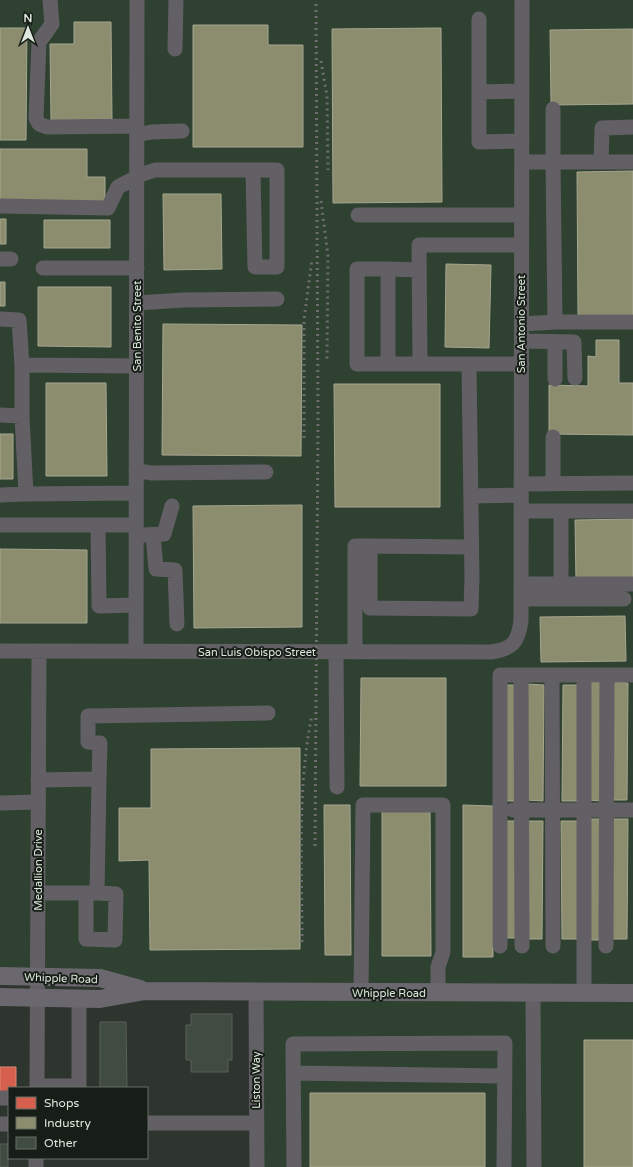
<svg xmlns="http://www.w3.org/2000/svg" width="633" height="1167" viewBox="0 0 633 1167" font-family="'Varela Round',sans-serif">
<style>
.built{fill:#2f4130}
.shops{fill:#d6604d;stroke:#d88878}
.industry{fill:#8c8c6e;stroke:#a5a790}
.building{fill:#404b41;stroke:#595f59}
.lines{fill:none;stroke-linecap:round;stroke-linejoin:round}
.minor{stroke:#626065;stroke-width:15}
.major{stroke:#6a686e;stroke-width:18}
.rail{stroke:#6d6e6f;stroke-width:3;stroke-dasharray:2 4;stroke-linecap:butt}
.labels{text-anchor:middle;stroke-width:4;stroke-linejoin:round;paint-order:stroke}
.street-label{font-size:11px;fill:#dee7de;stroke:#171e17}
</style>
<rect width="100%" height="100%" fill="#2e342e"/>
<!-- built -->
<path class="built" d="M0,0h633v1167h-376l-1,-175 -256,-16z"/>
<!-- shops -->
<path class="shops" d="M0,1067h16v21h-7v5h-9z"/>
<!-- industry -->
<path class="industry" d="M74,22h37l1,97 -61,1 -1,-76h24z
M193,25h75v20h35v102h-110z
M0,28h27l-1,112h-26z
M441,28l1,174 -109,1 -1,-174z
M633,29v75l-82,1 -1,-75z
M0,149h87v28h18v26l-105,-1z
M633,171v144h-55l-1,-143z
M163,194h58l1,75 -58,1z
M0,219h6v25h-6z
M44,220h66v28h-66z
M446,264l45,1 -2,83 -44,-1z
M0,282h5v24h-5z
M38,287h73v60l-73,-1z
M163,324l139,1 -1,131 -139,-1z
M596,340h23v43h14v52l-84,-1v-49l39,1v-30l8,1z
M46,383h60l1,93h-61z
M334,384h106v123h-105z
M0,434h13v45h-13z
M302,505v122l-108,1 -1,-122z
M633,519v61l-57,1 -1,-61z
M0,549l87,1v73h-87z
M625,616l1,45 -85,1 -1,-45z
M361,678h85v108h-86z
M589,682h13l-1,119 -13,-1z
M612,682l16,1 -1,117h-17z
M527,684l17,1 -1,116 -17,-1z
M505,685h13l-1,116h-13z
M563,685h17v116h-18z
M300,748v201l-150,1 -1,-90 -30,1v-53h32v-59z
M324,805h26l1,150h-26z
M463,805l30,1v151h-30z
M430,809l1,147h-49v-146z
M588,819h14l-1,121h-13z
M611,819h17l-1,120h-17z
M504,821h13v117h-13z
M526,821h17l-1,118h-17z
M561,821h18v118h-17z
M584,1040h49v127h-49z
M310,1093h175v74h-175z"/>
<!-- building -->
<path class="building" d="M191,1014h41v46h-4v12h-37v-12h-5v-35h5z
M100,1022h26l1,66h-27z
M0,1144h8v23h-8z"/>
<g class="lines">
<!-- minor -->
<path class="minor" d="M50,0l2,24 -13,18 -3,76 3,6 8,3 90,-1
M479,19v73l43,-1
M175,49l1,-49
M479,92v50l43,-1
M137,135l14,-3 31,-1
M522,162h31v-53
M601,162l1,-34 31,-1
M137,176l18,-6h122v97h-22l-2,-97
M0,206l108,2 10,-21 19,-10
M358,215h163
M521,245h-102l1,119h102
M0,259h11
M43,268h94
M388,269h-31v95h31
M419,270l-31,-1v95h32
M137,303l47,-3 93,-1
M0,319l19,1 3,45 114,1
M555,322h78
M522,324l33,-2 -2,-160h80
M522,341l52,1 1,36
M469,365l3,213 -1,31 -101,-1v-62l101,1
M555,379v-37
M0,415l22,1v-51
M553,437v47
M136,470l15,3 115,-1
M521,484l112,-1
M26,494l110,-1
M0,495l26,-1 -4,-78
M471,496l50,-1
M522,511h111
M561,511v83
M0,525h136
M98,525l1,81 37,-1
M143,535l21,-1 8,-28
M153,535l3,34 19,1 2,54
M521,584h112
M521,599h103
M0,651l491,1c21,-3 27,-9 30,-31l1,-621
M136,651l1,-651
M336,652l1,135
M355,652v-106h15
M521,675l1,271
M552,675l1,271
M584,675v318
M99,779l1,-36 -12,-1v-26l180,-3
M38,780l61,-1 -2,114 19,1 -1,46 -29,-1v-46h11
M0,803l38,-1
M513,810h120
M38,893h48
M500,946v-271h133
M606,946l1,-271
M256,992l1,175
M361,993l2,-188h80v147l-5,15v26
M533,993l1,174
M293,1073l211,3
M37,1086h42v-88
M37,1088l2,-437
M0,1098h9
M147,1123h110
M0,1124h9
M36,1167v-9
M294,1167l-1,-123 212,-1 -1,124"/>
<!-- major -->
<path class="major" d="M0,976l100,2 40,11
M0,997l100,2 45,-8 488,2"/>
<!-- rail -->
<path class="rail" d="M321,61l6,35 1,74
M321,201l7,55 -1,103
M304,438v-118l8,-61
M315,846l3,-427 -2,-419
M302,942c0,-76 -5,-153 10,-227"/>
</g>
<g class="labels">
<!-- street labels -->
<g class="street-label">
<text transform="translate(521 324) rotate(-90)" y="4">San Antonio Street</text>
<text transform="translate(137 326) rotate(-90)" y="4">San Benito Street</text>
<text x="257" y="656">San Luis Obispo Street</text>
<text transform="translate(38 870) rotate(-90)" y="4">Medallion Drive</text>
<text transform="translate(61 978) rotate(2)" y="4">Whipple Road</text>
<text x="389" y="997">Whipple Road</text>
<text transform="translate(256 1080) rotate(-90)" y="4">Liston Way</text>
</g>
</g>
<!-- legend -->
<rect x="8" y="1087" width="140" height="72" fill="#171e17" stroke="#676e67"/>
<rect x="16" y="1097" width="20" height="12" fill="#d6604d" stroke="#676e67"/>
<text x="44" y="1107" font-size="12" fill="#dee7de">Shops</text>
<rect x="16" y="1117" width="20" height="12" fill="#8c8c6e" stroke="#676e67"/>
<text x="44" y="1127" font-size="12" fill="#dee7de">Industry</text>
<rect x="16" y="1137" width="20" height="12" fill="#404b41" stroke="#676e67"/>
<text x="44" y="1147" font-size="12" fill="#dee7de">Other</text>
<!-- north arrow -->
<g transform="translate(28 28)" stroke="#171e17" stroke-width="3" paint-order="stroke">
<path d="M0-3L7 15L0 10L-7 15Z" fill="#dee7de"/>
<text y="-6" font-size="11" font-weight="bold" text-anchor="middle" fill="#dee7de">N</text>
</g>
</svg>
